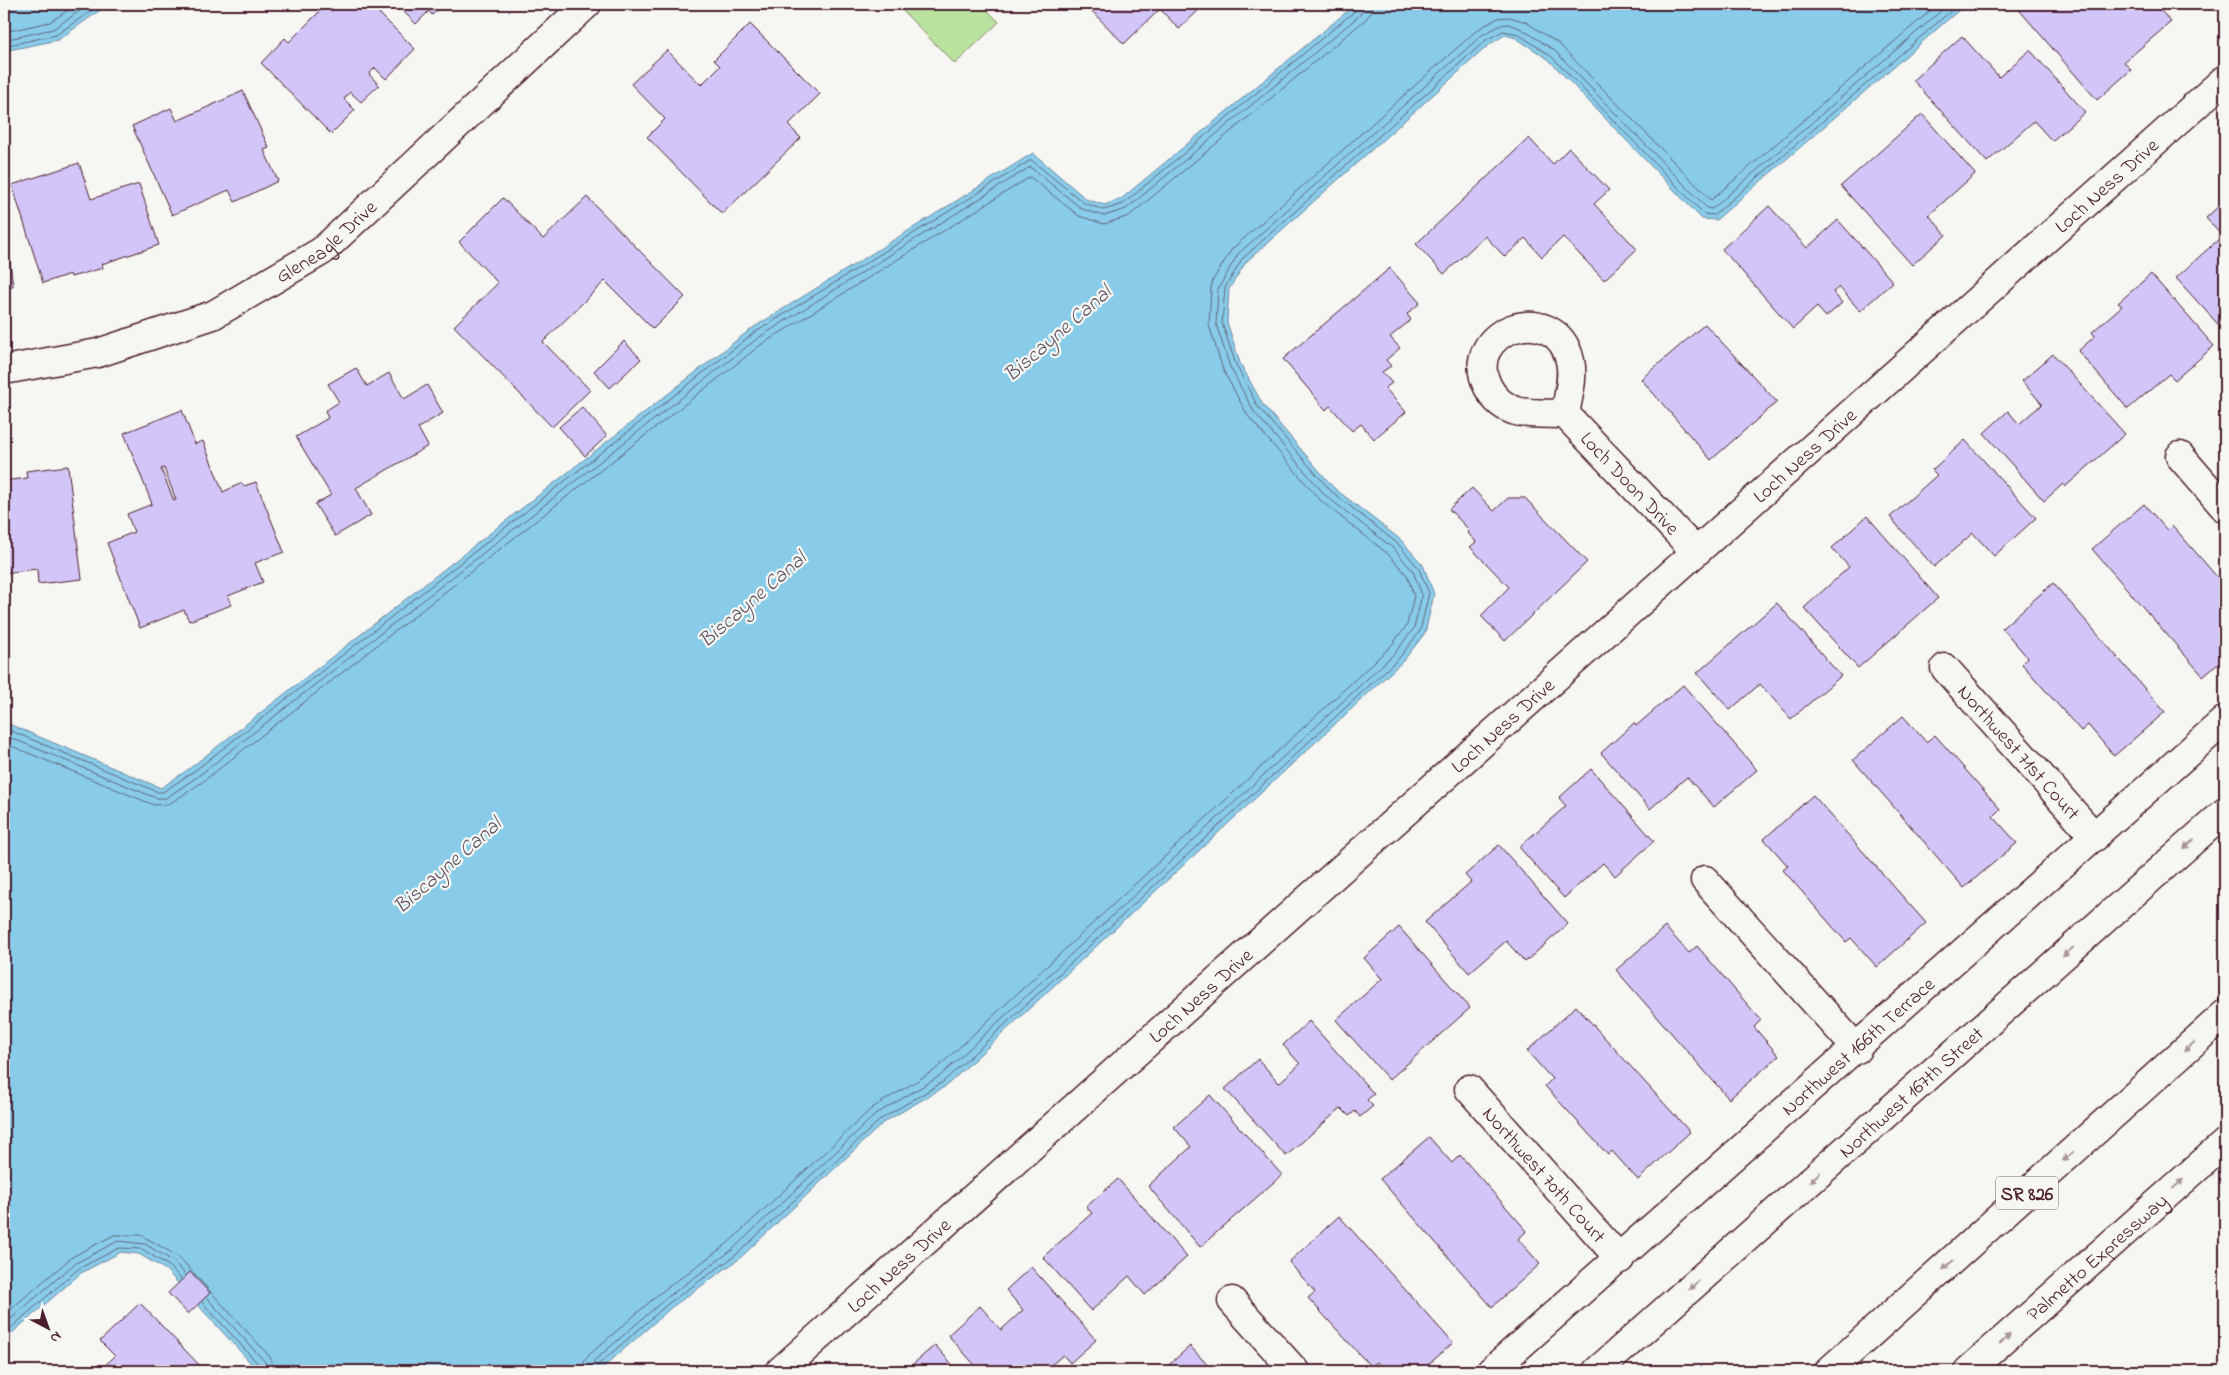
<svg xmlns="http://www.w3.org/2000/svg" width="2229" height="1375" viewBox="0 0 2229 1375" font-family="'Indie Flower',sans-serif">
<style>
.green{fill:#bae39f;stroke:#828165}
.water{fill:#88ccea;stroke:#6f879e}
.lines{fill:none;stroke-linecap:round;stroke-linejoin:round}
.shore{stroke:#636477;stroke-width:1}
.building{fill:#d2c5f7;stroke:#4a1f2b;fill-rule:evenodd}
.street-casing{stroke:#4a1f2b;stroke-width:31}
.secondary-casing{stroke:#4a1f2b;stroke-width:31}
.highway-casing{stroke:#4a1f2b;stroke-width:31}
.street{stroke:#f6f6f2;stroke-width:28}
.secondary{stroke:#f6f6f2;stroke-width:28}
.highway{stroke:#f6f6f2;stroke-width:28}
.oneway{fill:#a99598}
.labels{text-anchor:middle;stroke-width:4.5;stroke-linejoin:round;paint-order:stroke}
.shield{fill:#f6f6f2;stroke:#7e6067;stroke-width:1}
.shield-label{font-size:19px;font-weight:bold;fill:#4a1f2b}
.street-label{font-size:20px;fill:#4a1f2b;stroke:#f6f6f2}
.water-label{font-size:21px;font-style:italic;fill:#5d5364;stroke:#f6f6f2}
</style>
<rect width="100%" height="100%" fill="#f6f6f2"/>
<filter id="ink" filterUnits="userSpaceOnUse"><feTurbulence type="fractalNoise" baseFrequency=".02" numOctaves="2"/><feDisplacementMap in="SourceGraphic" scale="10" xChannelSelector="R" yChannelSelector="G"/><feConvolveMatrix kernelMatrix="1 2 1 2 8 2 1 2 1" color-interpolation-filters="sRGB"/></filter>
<g filter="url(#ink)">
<!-- green -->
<path class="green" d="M896,4h85l18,18 -44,42z"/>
<!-- water -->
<path class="water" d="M4,4h105l-51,36 -54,11z
M1356,4h610l-250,216 -14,-1 -154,-160 -32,-21 -11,-3 -15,9 -244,218 -17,27 -2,33 13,41 23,42 71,83 67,52 22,25 11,29 -9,39 -21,27 -458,426 -62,36 -145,137 -67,48 -73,64h-341l-92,-101 -27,-16 -18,-2 -40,21 -77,67v-618l157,66 29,-20 561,-439 282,-176 53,46 18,6 17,-6z"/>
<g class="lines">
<!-- shore -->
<path class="shore" d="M4,32l46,-10 27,-18
M4,40l49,-11 37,-25
M4,46l52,-11 45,-31
M4,728l154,64h5l30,-20 561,-439 277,-173 53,43 20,7 19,-6 233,-194 3,-6
M4,735l152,63h10l31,-21 561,-439 272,-171 52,42 22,7 22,-7 234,-194 5,-11
M4,743l150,62 15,-1 32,-21 561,-439 268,-167 49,39 25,8 25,-8 236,-196 6,-7 1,-9
M207,1298l58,64 2,9
M202,1302l58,64 1,5
M4,1315l68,-58 42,-22h27l38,22 91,100 5,14
M4,1325l70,-61 44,-23 27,3 28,17 13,14
M4,1334l74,-65 41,-21 23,1 27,17 12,13
M583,1371l1,-9 5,-7 71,-62 67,-49 145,-136 63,-38 455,-423 17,-22 7,-29 -7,-21 -19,-21 -67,-53 -73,-85 -25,-46 -14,-45 2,-37 2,-8 19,-31 245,-219 21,-12 11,-1 17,5 33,22 152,156 227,-196
M590,1371l4,-10 71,-62 67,-49 144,-136 64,-38 455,-423 19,-25 8,-33 -9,-24 -20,-23 -67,-52 -72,-84 -24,-45 -14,-43 2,-35 20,-35 244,-219 19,-10 7,-1 14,5 32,21 153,158 5,1 237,-205
M596,1371l2,-6 71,-62 67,-48 145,-136 62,-37 457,-425 20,-26 9,-38 -11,-26 -20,-23 -67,-53 -73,-84 -22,-42 -14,-42 3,-35 17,-29 244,-219 17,-9 15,3 33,22 153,158 10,1 245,-211"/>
</g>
<!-- building -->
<path class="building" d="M321,4h49l45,45 -29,30 -11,-11 -6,6 10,11 -18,17 -11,-10 -6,7 11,11 -24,24 -70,-71 24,-25 4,4 35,-35z
M396,4h48l-12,11 -3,-4 -13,13z
M1085,4h120l-26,25 -19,-20 -36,35z
M2014,4h141l16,18 -47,40 7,8 -34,30z
M750,24l70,70 -32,31 13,13 -79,76 -75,-77 18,-18 -34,-35 36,-34 34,35 19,-19 -6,-6z
M1962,36l37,41 31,-27 55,62 -33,29 -18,-20 -47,41 -74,-82z
M243,91l26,57 -5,2 14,31 -43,21 -6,-12 -57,25 -40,-89 39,-18 6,13z
M1922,114l53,60 -46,41 17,20 -34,30 -71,-79z
M1529,138l24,26 16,-16 40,42 -15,14 43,45 -33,31 -41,-43 -21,20 -17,-19 -20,19 -20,-21 -41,38 -28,-30z
M79,163l12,36 48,-15 20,61 -57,19 1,4 -32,9 -1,-3 -27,9 -31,-98z
M587,197l98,100 -32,32 -48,-48 -62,61 47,48 -38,37 -98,-101 44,-43 -39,-41 44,-44 40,41z
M2225,200v132l-49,-54 46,-42 -16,-18z
M1769,206l38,42 31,-28 55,62 -33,29 -21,-24 -6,5 9,11 -16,14 -9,-10 -24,22 -71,-80z
M4,213l9,73 -9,1z
M1390,268l30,35 -13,11 4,6 -21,17 10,11 -14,12 5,6 -9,6 10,11 -7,5 21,24 -32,27 -13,-15 -9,7 -22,-25 -4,4 -43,-51z
M2151,274l63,72 -39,34 -6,-6 -41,35 -50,-58 17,-15 -3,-4 30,-26 -4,-3z
M1705,324l72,78 -66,58 -70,-81z
M624,341l17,18 -31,29 -16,-17z
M2053,354l72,80 -60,53 -2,-3 -19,17 -60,-68 24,-22 11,13 23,-20 -20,-23z
M356,368l11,18 22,-13 15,26 23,-14 16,28 -25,15 10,18 -72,42 15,27 -36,21 -20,-32 16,-9 -35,-58 32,-19 -3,-7 14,-9 -11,-18z
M582,407l25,29 -22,20 -26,-29z
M182,410l13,34 8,-3 20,51 19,-9 2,3 12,-4 28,70 -29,11 8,19 -35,14 3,9 -42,16 -5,-11 -44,18 -33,-85 27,-11 -7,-18 25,-10 -28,-71zM164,468l12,32 -2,1 -13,-32z
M1965,440l71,78 -42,38 -21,-23 -39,34 -44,-50 47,-42 -5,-5z
M68,466l14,113 -44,5 -1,-15 -33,4v-92l23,-3 -1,-7z
M1472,488l22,23 14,-13h17l62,64 -82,79 -24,-25 28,-29 -39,-40 6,-5 -9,-10 2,-2 -20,-21z
M2144,504l23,26 5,-5 53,61v71l-22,19 -111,-127z
M1867,516l71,82 -80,70 -54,-60 45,-41 -17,-19z
M2053,583l112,129 -51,44 -26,-31 -7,6 -59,-67 6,-6 -26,-30z
M1777,603l64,73 -50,43 -31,-35 -30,26 -33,-37z
M1683,685l74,85 -43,37 -27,-30 -37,32 -49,-56 33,-30 2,3z
M1903,716l23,26 9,-7 65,74 -7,7 24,27 -53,45 -111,-128z
M1591,769l63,72 -39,35 -12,-13 -39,35 -45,-51 47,-41 -7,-8z
M1813,795l113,128 -49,44 -26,-29 -5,4 -63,-72 5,-4 -24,-27z
M1499,845l69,79 -43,38 -19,-21 -37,32 -44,-51 46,-40 -6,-7z
M1399,927l71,81 -81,72 -53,-60 46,-41 -18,-21z
M1665,927l24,26 8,-7 64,74 -7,7 25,29 -50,43 -113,-129z
M1576,1006l114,126 -52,48 -26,-29 -4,4 -63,-69 7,-7 -25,-28z
M1309,1021l65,73 -7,6 6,6 -13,11 -5,-6 -6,5 -8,-8 -55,48 -61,-67 33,-30 21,24 21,-19 -17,-19z
M1210,1095l72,80 -82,72 -52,-61 43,-39 -17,-20z
M1429,1137l23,26 8,-8 67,76 -9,8 22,25 -48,43 -112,-128z
M1118,1179l69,78 -42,38 -16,-19 -38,35 -48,-54 49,-44 -6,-6z
M1339,1216l114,127 -32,28h-35l-9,-9 -6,5 -63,-69 7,-6 -26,-30z
M1031,1267l65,73 -26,23 -7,-8 -19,16h-64l-32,-36 32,-29 21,24 22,-20 -17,-20z
M190,1272l20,21 -22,21 -20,-21z
M140,1303l65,68h-106l16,-15 -15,-15z
M935,1345l23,26h-53z
M1190,1346l23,25h-51z"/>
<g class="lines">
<!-- street casing -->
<g class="street-casing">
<g id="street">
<path id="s1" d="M4,370l94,-17 115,-38 109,-64 265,-247"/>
<path id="s2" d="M1565,414c3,-17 9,-37 5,-53 -14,-65 -111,-30 -82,26 6,12 15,20 28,24 14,4 34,2 49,3l131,138"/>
<path d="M2180,456l45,52"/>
<path id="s3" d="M1945,668l150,169"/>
<path d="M1705,880l152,169"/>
<path id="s4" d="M1469,1089l151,170"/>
<path d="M1232,1301l63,70"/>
<path id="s5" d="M780,1371l1445,-1292"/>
<path id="s6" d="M1491,1371l734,-651"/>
</g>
</g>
<!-- secondary casing -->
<g class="secondary-casing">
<g id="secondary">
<path id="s7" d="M1597,1371l628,-559"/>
</g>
</g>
<!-- highway casing -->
<g class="highway-casing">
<g id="highway">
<path d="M1829,1371l396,-357"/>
<path id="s8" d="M1968,1371l257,-228"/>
</g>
</g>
<!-- street -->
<use href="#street" class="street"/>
<!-- secondary -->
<use href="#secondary" class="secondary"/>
<!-- highway -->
<use href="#highway" class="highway"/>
</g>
<!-- one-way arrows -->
<defs><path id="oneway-solid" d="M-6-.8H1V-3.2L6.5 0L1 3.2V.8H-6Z" transform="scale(1.25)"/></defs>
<g class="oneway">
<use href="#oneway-solid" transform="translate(2189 844) rotate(138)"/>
<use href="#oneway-solid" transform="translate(2068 952) rotate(138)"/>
<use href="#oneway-solid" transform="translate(2189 1047) rotate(138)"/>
<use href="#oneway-solid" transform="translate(2068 1156) rotate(138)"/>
<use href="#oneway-solid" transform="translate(1815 1177) rotate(138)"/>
<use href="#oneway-solid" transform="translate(2178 1184) rotate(-42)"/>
<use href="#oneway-solid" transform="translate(1948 1265) rotate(138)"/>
<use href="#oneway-solid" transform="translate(1694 1285) rotate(138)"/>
<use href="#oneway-solid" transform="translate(2005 1339) rotate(-42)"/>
</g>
</g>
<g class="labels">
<!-- shield labels -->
<rect class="shield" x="1996" y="1176.5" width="62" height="33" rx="4"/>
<g class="shield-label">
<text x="2027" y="1200">SR 826</text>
</g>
<!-- street labels -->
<g class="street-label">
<text dy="7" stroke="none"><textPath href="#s5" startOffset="1779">Loch Ness Drive</textPath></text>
<text dy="7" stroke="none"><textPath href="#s1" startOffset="352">Gleneagle Drive</textPath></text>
<text dy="7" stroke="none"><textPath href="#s5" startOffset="1374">Loch Ness Drive</textPath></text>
<text dy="7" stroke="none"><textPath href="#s2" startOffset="384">Loch Doon Drive</textPath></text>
<text dy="7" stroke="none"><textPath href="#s5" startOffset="969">Loch Ness Drive</textPath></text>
<text dy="7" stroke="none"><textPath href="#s3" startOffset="112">Northwest 71st Court</textPath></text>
<text dy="7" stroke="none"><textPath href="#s5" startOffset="564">Loch Ness Drive</textPath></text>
<text dy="7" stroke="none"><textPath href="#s6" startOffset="490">Northwest 166th Terrace</textPath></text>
<text dy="7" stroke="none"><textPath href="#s7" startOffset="420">Northwest 167th Street</textPath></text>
<text dy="7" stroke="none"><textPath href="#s4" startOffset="114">Northwest 70th Court</textPath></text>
<text dy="7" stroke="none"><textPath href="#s8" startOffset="172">Palmetto Expressway</textPath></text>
<text dy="7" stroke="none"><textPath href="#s5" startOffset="159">Loch Ness Drive</textPath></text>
</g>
<!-- water labels -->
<g class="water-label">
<text transform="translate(1057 333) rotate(-41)" y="7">Biscayne Canal</text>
<text transform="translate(752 599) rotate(-41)" y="7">Biscayne Canal</text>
<text transform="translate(447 865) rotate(-41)" y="7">Biscayne Canal</text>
</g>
</g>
<!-- margin -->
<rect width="2229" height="1375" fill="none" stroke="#f6f6f2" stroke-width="20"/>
<rect x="10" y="10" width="2209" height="1355" fill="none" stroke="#4a1f2b" stroke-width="2" filter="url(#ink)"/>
<!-- north arrow -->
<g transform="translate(48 1328) rotate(139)" stroke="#f6f6f2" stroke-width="4" paint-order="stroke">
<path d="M0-4L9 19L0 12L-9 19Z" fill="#4a1f2b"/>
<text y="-8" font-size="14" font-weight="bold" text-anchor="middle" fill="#4a1f2b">N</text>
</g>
</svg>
